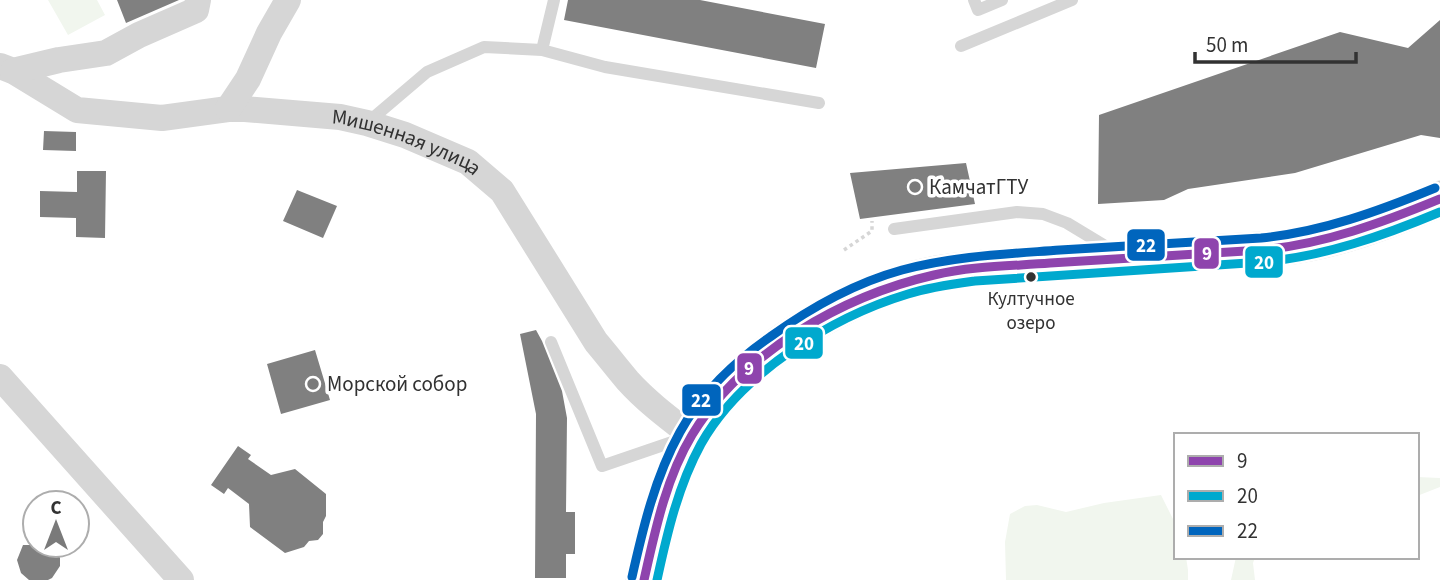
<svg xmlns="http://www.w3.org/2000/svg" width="1440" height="580" viewBox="0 0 1440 580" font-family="'Source Sans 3',sans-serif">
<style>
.green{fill:#f1f6ee}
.building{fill:#808080}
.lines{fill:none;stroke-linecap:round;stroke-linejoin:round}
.path{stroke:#d6d6d6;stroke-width:3.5;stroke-dasharray:3.5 3.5;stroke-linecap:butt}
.lane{stroke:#d6d6d6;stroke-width:12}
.street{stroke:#d6d6d6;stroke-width:26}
.secondary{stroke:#cfcfcf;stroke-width:37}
.bus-1-casing{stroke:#fff;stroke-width:14}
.bus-2-casing{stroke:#fff;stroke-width:14}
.bus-3-casing{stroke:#fff;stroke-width:14}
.bus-1{stroke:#8e44ad;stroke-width:9}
.bus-2{stroke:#00a9ce;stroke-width:9}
.bus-3{stroke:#0065bd;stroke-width:9}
.poi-dot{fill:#7a7a7a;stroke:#fff;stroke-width:2.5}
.bus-dot{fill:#323232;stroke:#fff;stroke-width:2.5}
.labels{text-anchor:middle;stroke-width:7;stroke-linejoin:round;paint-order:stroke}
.bus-label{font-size:19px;fill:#323232;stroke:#fff}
.street-label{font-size:21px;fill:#323232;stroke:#fff}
.poi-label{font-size:21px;fill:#323232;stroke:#fff;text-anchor:start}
.line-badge{stroke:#fff;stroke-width:2.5}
.badge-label{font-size:19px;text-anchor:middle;font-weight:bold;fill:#fff}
</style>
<rect width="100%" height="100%" fill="#fff"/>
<!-- green -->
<path class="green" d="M48,0h49l8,15 -37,20z
M1417,477l23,1v9l-23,9z
M1161,495l15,30v32h10l2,13v10h-182l-1,-38 5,-28 15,-8 12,-1 29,7 38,-9z
M1236,557h19l-2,6 2,17h-24z"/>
<!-- building -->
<path class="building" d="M117,0h62l-53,23z
M568,0h132l125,24 -9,44 -252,-48z
M1440,20v118l-19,-3 -126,38 -107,16 -24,11 -66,4 1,-89 241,-83 68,16z
M44,131l32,1v19l-33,-1z
M966,163l9,41 -115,15 -10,-46z
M77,171h29l-1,67 -29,-1v-19l-36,-1v-26l37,1z
M297,190l40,16 -14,32 -40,-17z
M536,330l6,11 20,50 5,27 -1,94h9v42h-9v24h-31l1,-164 -16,-80z
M315,350l15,50 -49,14 -14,-50z
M238,446l13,9 -3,4 23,16 24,-6 31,25v22l-3,6v12l-5,6 -9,1 -5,6 -19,6 -35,-26 -1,-23 -21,-16 -4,6 -13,-9z
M23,545h31l6,13v8l-8,12 -4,2h-19l-8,-7 -4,-13z"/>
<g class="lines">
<!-- path -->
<path class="path" d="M844,250l28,-19v-10"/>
<!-- lane -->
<path class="lane" d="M974,0l4,10 24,-10
M961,46l111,-46
M542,50l63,17 214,36
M367,123l60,-51 57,-25 58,3 12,-50
M894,229l123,-17 26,2 24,9 43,26
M551,342l51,124 79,-27"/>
<!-- street -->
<g class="street">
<path id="s1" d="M0,66l13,5 64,39 85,8 66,-9h17l95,8 27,6 38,12 63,27 34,29 94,151c11,13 21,26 32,39 19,21 42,38 64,55"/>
<path d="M13,71l46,-11 47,-7 33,-18 57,-25 2,-10"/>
<path d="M228,109l20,-30 21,-46 19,-33"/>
<path d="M0,377l181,203"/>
</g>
<!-- secondary -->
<path class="secondary" d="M644,580c10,-47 24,-103 48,-145 44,-77 159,-145 245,-161 33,-6 66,-8 100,-10 58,-4 116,-7 174,-11 22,-2 45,-2 68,-5 57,-7 109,-27 161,-49"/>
<!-- bus-1 casing -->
<g class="bus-1-casing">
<path id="bus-1" d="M644,580c11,-49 22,-102 48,-145 50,-82 150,-139 242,-160 38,-9 78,-9 116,-12 71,-5 141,-8 212,-13 62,-6 120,-27 178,-51"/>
</g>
<!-- bus-2 casing -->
<g class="bus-2-casing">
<path id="bus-2" d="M657,580c10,-46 21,-94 44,-136 40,-71 131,-127 207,-150 22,-7 45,-10 67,-13l288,-19c62,-6 120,-26 177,-50"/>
</g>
<!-- bus-3 casing -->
<g class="bus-3-casing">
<path id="bus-3" d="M632,577c11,-49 23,-100 48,-145 21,-38 55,-71 90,-95 40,-29 85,-54 132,-67 52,-14 105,-16 158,-20 67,-4 134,-8 201,-12 61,-6 118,-27 174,-50"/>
</g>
<!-- bus-1 -->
<use href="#bus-1" class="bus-1"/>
<!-- bus-2 -->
<use href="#bus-2" class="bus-2"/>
<!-- bus-3 -->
<use href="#bus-3" class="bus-3"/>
</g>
<!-- markers -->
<g class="poi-dot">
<circle cx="915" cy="187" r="7"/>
<circle cx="313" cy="384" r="7"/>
</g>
<circle class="bus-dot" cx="1031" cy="277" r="6"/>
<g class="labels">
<!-- bus labels -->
<g class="bus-label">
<text x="1031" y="305">Култучное<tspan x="1031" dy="24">озеро</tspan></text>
</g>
<!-- street labels -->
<g class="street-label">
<text dy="7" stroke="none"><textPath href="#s1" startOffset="424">Мишенная улица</textPath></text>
</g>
<!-- poi labels -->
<g class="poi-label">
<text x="929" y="194">КамчатГТУ</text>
<text x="327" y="391">Морской собор</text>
</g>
</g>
<g class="line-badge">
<rect x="1126" y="228" width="40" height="34" rx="7" fill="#0065bd"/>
<rect x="1193" y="237" width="27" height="33" rx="7" fill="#8e44ad"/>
<rect x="1244" y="245" width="40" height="34" rx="7" fill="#00a9ce"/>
<rect x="784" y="326" width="40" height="34" rx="7" fill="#00a9ce"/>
<rect x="736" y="352" width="27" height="33" rx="7" fill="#8e44ad"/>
<rect x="681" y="383" width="41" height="34" rx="7" fill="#0065bd"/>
</g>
<g class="badge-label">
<text x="1146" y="252">22</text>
<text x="1207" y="260">9</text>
<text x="1264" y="269">20</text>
<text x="804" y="350">20</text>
<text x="749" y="375">9</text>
<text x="701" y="407">22</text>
</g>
<!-- legend -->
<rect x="1174" y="433" width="245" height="126" fill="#ffffff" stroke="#adadad" stroke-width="2"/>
<rect x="1188" y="456" width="35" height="10" fill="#8e44ad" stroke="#adadad" stroke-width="2"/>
<text x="1237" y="468" font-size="21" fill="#323232">9</text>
<rect x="1188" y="491" width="35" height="10" fill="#00a9ce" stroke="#adadad" stroke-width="2"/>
<text x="1237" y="503" font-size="21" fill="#323232">20</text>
<rect x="1188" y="526" width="35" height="10" fill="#0065bd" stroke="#adadad" stroke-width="2"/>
<text x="1237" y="538" font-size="21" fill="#323232">22</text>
<!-- north arrow -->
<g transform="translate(56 524)"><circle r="33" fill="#ffffff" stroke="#adadad" stroke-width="2"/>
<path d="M0-5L12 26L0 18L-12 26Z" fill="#7a7a7a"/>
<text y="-10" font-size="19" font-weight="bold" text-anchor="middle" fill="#323232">С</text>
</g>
<!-- scale -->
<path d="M1195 52v10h161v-10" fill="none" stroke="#323232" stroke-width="3.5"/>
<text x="1206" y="52" font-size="21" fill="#323232" stroke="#ffffff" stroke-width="5" paint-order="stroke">50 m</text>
</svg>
